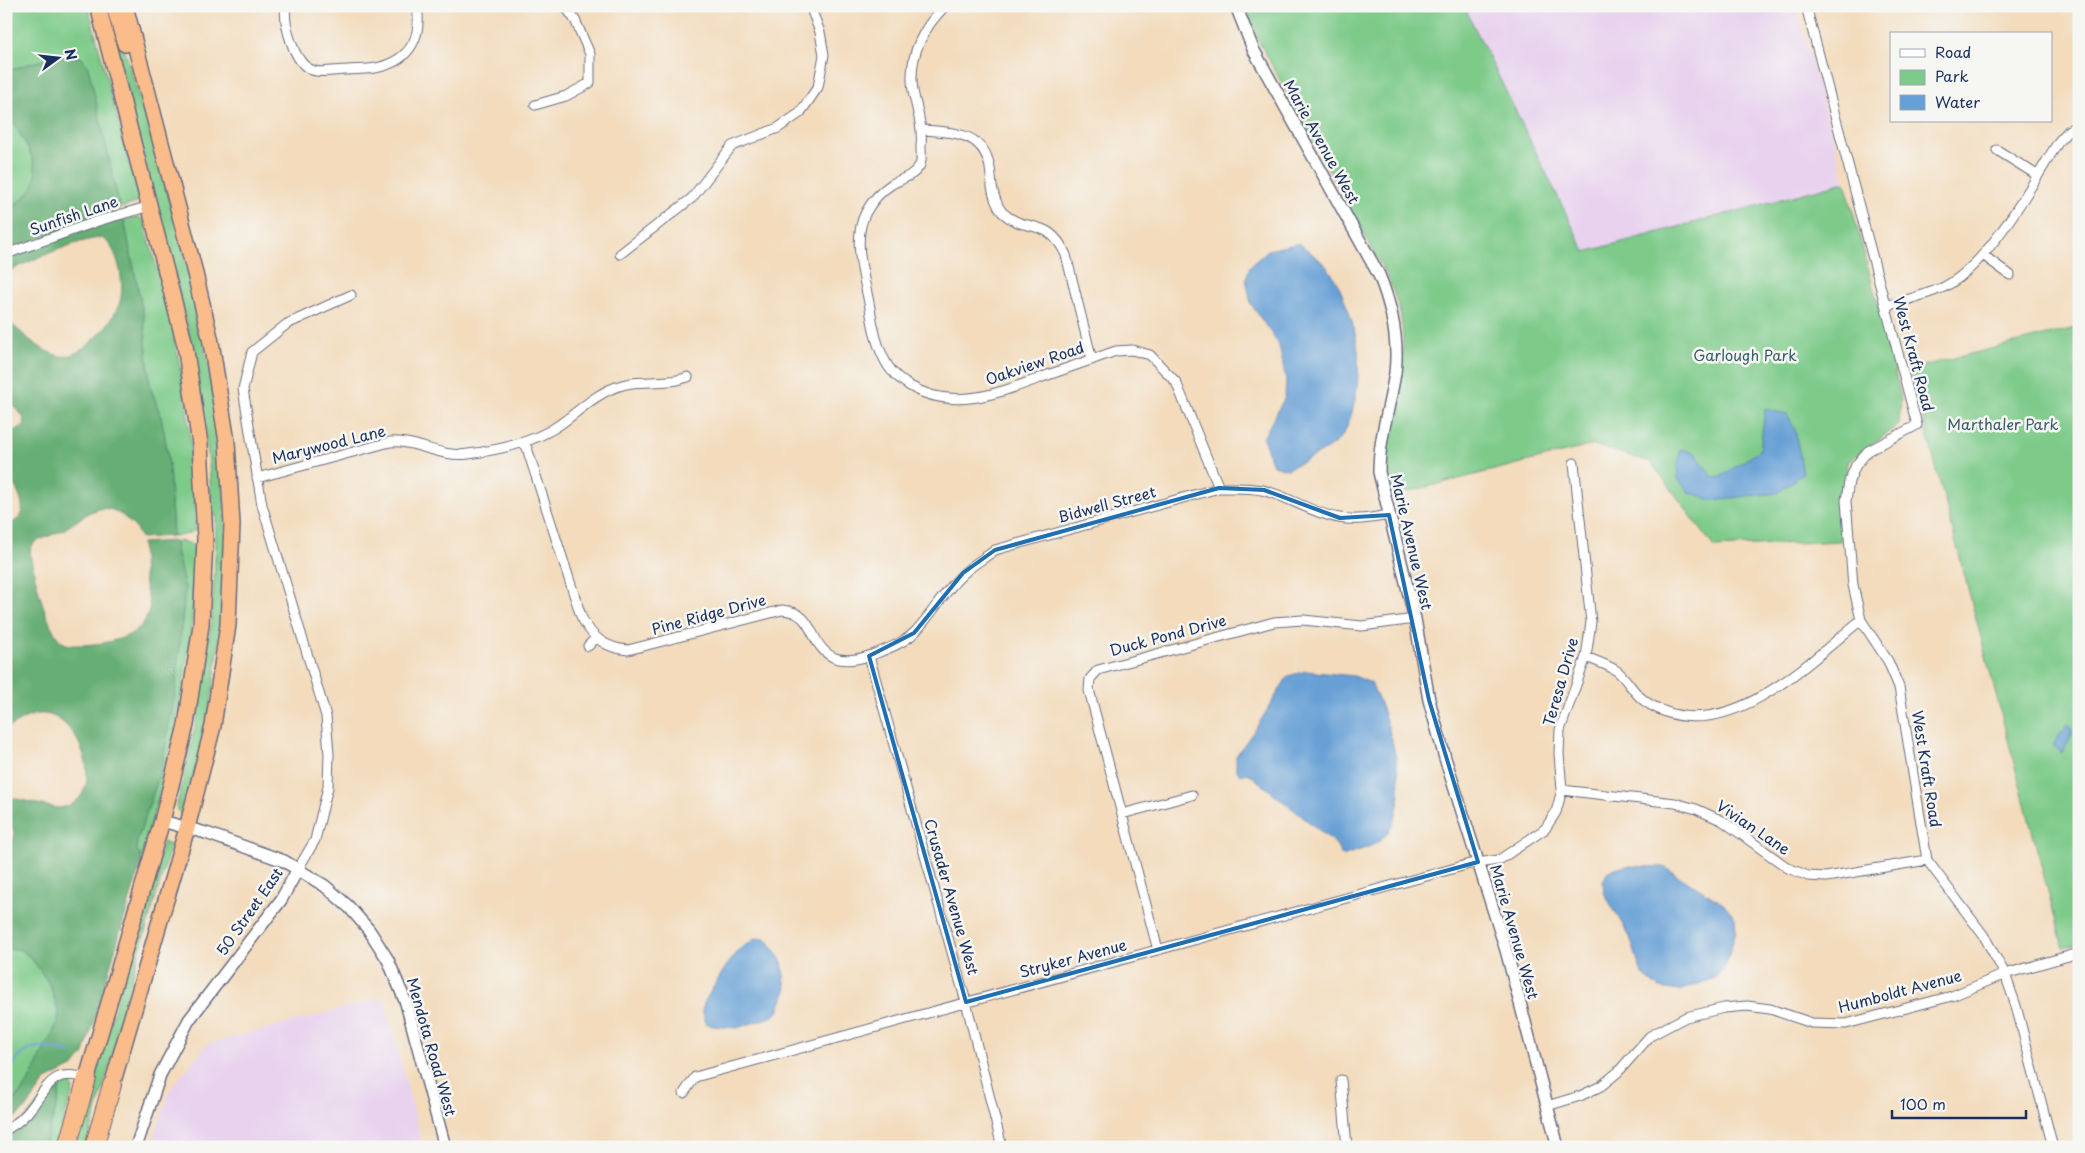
<svg xmlns="http://www.w3.org/2000/svg" width="2085" height="1153" viewBox="0 0 2085 1153" font-family="'Playpen Sans',sans-serif">
<style>
.built{fill:#e8d2ee}
.green{fill:#7dca89;stroke:#4c7c74}
.forest{fill:#66ae75;stroke:#406e6a}
.water{fill:#67a0d6;stroke:#41689a}
.lines{fill:none;stroke-linecap:round;stroke-linejoin:round}
.stream{stroke:#67a0d6;stroke-width:2.5}
.minor-casing{stroke:#676b7f;stroke-width:11}
.tertiary-casing{stroke:#676b7f;stroke-width:14}
.trunk-casing{stroke:#676b7f;stroke-width:18}
.motorway-casing{stroke:#676b7f;stroke-width:20}
.minor{stroke:#fff;stroke-width:9}
.tertiary{stroke:#fff;stroke-width:11}
.trunk{stroke:#f9bc8a;stroke-width:15}
.motorway{stroke:#f9bc8a;stroke-width:18}
.marked{fill:none;stroke:#1f6fb2;stroke-width:4;stroke-linejoin:round}
.labels{text-anchor:middle;stroke-width:5;stroke-linejoin:round;paint-order:stroke}
.street-label{font-size:15px;fill:#1b2f5e;stroke:#f6f6f2}
.park-label{font-size:15px;fill:#385e6b;stroke:#f6f6f2}
</style>
<rect width="100%" height="100%" fill="#f6f6f2"/>
<filter id="ink" filterUnits="userSpaceOnUse"><feTurbulence type="fractalNoise" baseFrequency=".02" numOctaves="2"/><feDisplacementMap in="SourceGraphic" scale="10" xChannelSelector="R" yChannelSelector="G"/><feConvolveMatrix kernelMatrix="1 2 1 2 8 2 1 2 1" color-interpolation-filters="sRGB"/></filter>
<filter id="wash" filterUnits="userSpaceOnUse"><feTurbulence type="fractalNoise" baseFrequency=".0096" numOctaves="4" result="noise"/><feDisplacementMap in="SourceGraphic" scale="20" xChannelSelector="R" yChannelSelector="G"/><feGaussianBlur stdDeviation="1.12" result="paint"/><feColorMatrix in="noise" values="0 0 0 0 0 0 0 0 0 0 0 0 0 0 0 0 0 1.4 0 .05"/><feComposite in="paint" operator="in"/></filter>
<g filter="url(#wash)">
<rect width="100%" height="100%" fill="#f3dbbc"/>
<!-- built -->
<path class="built" d="M1464,6h332l49,176 -260,70z
M384,998l39,149h-273l21,-58 36,-45z"/>
<!-- green -->
<path class="green" d="M6,6h82l50,190 -2,7 -16,5 -31,-136c-2,-6 -4,-13 -11,-16 -12,-4 -59,10 -72,16z
M105,6h6c52,169 109,339 114,516 1,17 -1,34 -1,50 -3,51 -7,102 -17,152 -6,30 -16,59 -23,89l-4,1 -4,-6c26,-99 40,-190 40,-293l-4,-1 -3,-50 -7,-60 -15,-80z
M1245,6h219l121,246 260,-70 46,172 10,45 -2,26 -51,37 -8,79 -126,6 -63,-85 -58,-17 -202,51c-2,-12 -5,-24 -5,-35 -1,-16 4,-34 7,-50 11,-54 18,-82 -6,-135l-131,-240z
M6,111c10,16 36,54 29,73 -4,12 -18,20 -29,26z
M139,217l5,4c13,48 26,96 36,145 10,54 15,109 16,164l-12,5 -11,1 -4,-70 -4,-29 -4,-20 -11,-31 -6,-68 -20,-98z
M2079,327v617l-16,4 -153,-579z
M174,541l12,1 10,5c-1,99 -21,193 -48,288l-2,-1 -1,2 3,1 -6,22 -5,-8v-10l24,-71 15,-85 9,-96z
M163,842l8,3 -55,186 3,1 -33,115h-12z
M12,947l13,5 14,16 12,19 8,28 -4,13 -27,55 -22,28 2,-100 -2,-62z
M65,1079l6,3 2,8 -17,57h-12l15,-49 1,-18z"/>
<!-- forest -->
<path class="forest" d="M75,56l7,2 6,8 32,142 -11,6 -103,36v-40c39,-23 35,-40 14,-76 -4,-7 -12,-16 -14,-23 -2,-12 0,-27 0,-39l28,-10z
M113,220h11l20,98 6,68 11,31 4,20 4,29 4,70 -32,2 -6,-11 -12,-11 -10,-6 -10,-2 -13,4 -27,18 -28,12 -4,5 -1,7c4,21 16,72 30,86 6,6 13,5 21,5 24,-1 61,-6 68,-34 2,-9 -3,-17 -4,-26 -2,-14 -2,-28 -3,-42l32,-2 11,48 -10,106 -14,75 -24,71v9l5,9 -58,195 -10,12 -28,14 -19,27 -21,19v-15l22,-28 27,-55 4,-13 -8,-28 -20,-30 -12,-8h-13v-98c16,-21 4,-20 0,-38 -1,-6 0,-12 0,-17 7,2 47,12 53,12 51,-6 24,-89 -14,-94 -14,-2 -27,8 -39,15v-204c35,-10 3,-40 0,-63 -1,-9 0,-19 0,-28l16,-7 3,-4 -2,-7 -17,-18v-79c15,13 34,33 54,37 22,4 54,-35 60,-54 5,-17 -1,-55 -18,-64 -21,0 -76,24 -96,35v-16z
M60,1080l-1,18 -15,49h-38v-13c22,-13 34,-38 54,-54z"/>
<!-- water -->
<path class="water" d="M1299,243c9,8 21,16 29,25 14,19 28,60 30,83 2,24 -2,60 -14,82 -9,16 -41,28 -57,36l-14,-4 -10,-27 22,-41 1,-17 -7,-35 -28,-41 -5,-25 4,-13 18,-16z
M1765,409l22,5 8,16 8,43 -25,20 -67,7 -22,-8 -11,-13 -1,-14 2,-4 1,-12 15,4 17,23 6,2 4,-2 38,-26z
M1306,671l48,5 17,7c18,36 49,130 7,159 -9,6 -25,10 -36,14l-7,-13 -87,-70 -8,2 -4,-6v-13l20,-28 32,-52z
M2067,724l3,2 2,7 -2,6 -8,14 -9,-8z
M1626,866l38,1 61,38 10,13 1,13 -11,36 -10,11 -36,13 -20,-3 -17,-14 -12,-37 -26,-44 -1,-12 5,-10z
M756,938l11,1 15,23 4,28 -8,22 -7,5 -34,11 -24,-2 -7,-3 -4,-14 3,-8 20,-33 15,-19z"/>
<g class="lines">
<!-- stream -->
<path class="stream" d="M6,16l5,-10
M6,1074c18,-30 31,-31 64,-21
M14,1143l1,4"/>
</g>
</g>
<g filter="url(#ink)">
<g class="lines">
<!-- minor casing -->
<g class="minor-casing">
<path id="minor" d="M286,6c-3,17 8,58 26,64 9,4 24,0 34,0 11,-1 24,0 34,-3 31,-8 42,-31 37,-61
M945,6c-23,23 -37,52 -32,85 4,20 10,36 8,56 0,5 1,14 -1,18 -6,11 -19,14 -28,19 -11,7 -20,17 -26,28 -15,28 -1,67 4,96 3,20 7,40 18,58 5,8 14,15 22,20 45,27 94,5 138,-11 23,-8 45,-16 68,-24l16,-1 18,5 26,27 43,106
M1806,6l111,419 -49,26 -12,14 -7,16 -3,20 7,84 8,35 27,41 11,26 28,173 57,76 21,38 11,32 37,141
M2078,6l1,2
M535,105l31,-9 24,-13v-29l-15,-34 -10,-14
M923,130c24,2 56,1 65,30 3,8 3,18 4,27 2,9 4,18 10,25 24,23 46,3 64,43l26,105
M1997,150l40,25
M6,254l92,-33 52,-15
M620,254l72,-56 40,-52 46,-18 22,-15 18,-26 6,-32 -4,-23 -10,-26
M1983,255l27,20
M1886,306c19,-6 40,-11 58,-19 46,-23 87,-102 115,-146l10,-11 10,-5
M525,442l56,174c10,21 24,32 47,34l154,-40c35,2 25,36 53,48 12,4 25,1 37,-3 15,-6 32,-12 43,-23 18,-19 30,-42 49,-59 9,-9 21,-15 31,-23l224,-62c15,0 29,-1 43,2 26,6 49,23 77,28 16,3 33,0 50,-3
M257,478l133,-36c27,-2 50,16 78,12 31,-4 65,-11 91,-29 19,-13 35,-30 57,-38 18,-7 35,-4 53,-6 6,0 13,-2 19,-4
M588,646l8,-8
M869,656l97,346 36,145
M1586,657c10,4 22,8 31,14 9,7 15,19 23,26 6,6 18,12 26,15 71,25 145,-52 195,-92
M1562,790l113,13 21,6 27,12 65,47 20,8 18,1 101,-17
M1122,814l70,-19
M298,869l17,-29 13,-53 1,-33 -3,-38 -64,-211 -19,-116 9,-37 35,-28 64,-29
M1158,950l-69,-260 1,-11 8,-9 176,-48 29,-2 59,6 53,-7
M1341,1080l6,67
M684,1093l11,-16 775,-213 29,-4 46,-31 11,-17 6,-22 -3,-36 1,-24 26,-73 5,-35 -17,-159
M1547,1106l33,-10 21,-10 17,-14 32,-36 36,-19 38,-9 23,-2 23,3 42,14 34,1 106,-28 53,-22 74,-21
M6,1130c10,-6 19,-13 26,-23 18,-24 21,-38 55,-29"/>
</g>
<!-- tertiary casing -->
<g class="tertiary-casing">
<path id="tertiary" d="M1236,6l17,43 126,226c13,32 20,64 16,98 -5,33 -16,65 -16,99l36,147 14,81 16,58 61,192 52,197
M162,821l44,12 78,28 41,25 24,21 20,23 19,30 18,43 39,144
M136,1147l24,-72 29,-55 92,-120 17,-31"/>
</g>
<!-- trunk casing -->
<g class="trunk-casing">
<path id="trunk" d="M114,6l11,38
M87,1078l75,-257 24,-96 15,-100 4,-86 -5,-95 -15,-99 -87,-339
M112,1085l75,-257 26,-102 15,-101 4,-101 -5,-82 -16,-100 -18,-77 -68,-259"/>
</g>
<!-- motorway casing -->
<g class="motorway-casing">
<path id="motorway" d="M67,1147l20,-69
M94,1147l18,-62"/>
</g>
<!-- minor -->
<use href="#minor" class="minor"/>
<!-- tertiary -->
<use href="#tertiary" class="tertiary"/>
<!-- trunk -->
<use href="#trunk" class="trunk"/>
<!-- motorway -->
<use href="#motorway" class="motorway"/>
</g>
</g>
<!-- marked area -->
<path class="marked" d="M1219,488l45,2 76,28 49,-3 40,185 49,162 -512,140 -97,-346 45,-23 49,-60 32,-23z"/>
<g class="labels">
<!-- street labels -->
<g class="street-label">
<text transform="translate(1321 142) rotate(61)" y="5">Marie Avenue West</text>
<text transform="translate(74 216) rotate(-19)" y="5">Sunfish Lane</text>
<text transform="translate(1913 354) rotate(75)" y="5">West Kraft Road</text>
<text transform="translate(1035 364) rotate(-19)" y="5">Oakview Road</text>
<text transform="translate(329 445) rotate(-14)" y="5">Marywood Lane</text>
<text transform="translate(1107 505) rotate(-15)" y="5">Bidwell Street</text>
<text transform="translate(1411 542) rotate(77)" y="5">Marie Avenue West</text>
<text transform="translate(709 615) rotate(-15)" y="5">Pine Ridge Drive</text>
<text transform="translate(1168 636) rotate(-15)" y="5">Duck Pond Drive</text>
<text transform="translate(1561 682) rotate(-74)" y="5">Teresa Drive</text>
<text transform="translate(1926 769) rotate(81)" y="5">West Kraft Road</text>
<text transform="translate(1753 828) rotate(34)" y="5">Vivian Lane</text>
<text transform="translate(951 897) rotate(74)" y="5">Crusader Avenue West</text>
<text transform="translate(250 912) rotate(-55)" y="5">50 Street East</text>
<text transform="translate(1514 932) rotate(74)" y="5">Marie Avenue West</text>
<text transform="translate(1073 959) rotate(-15)" y="5">Stryker Avenue</text>
<text transform="translate(1900 992) rotate(-15)" y="5">Humboldt Avenue</text>
<text transform="translate(431 1047) rotate(74)" y="5">Mendota Road West</text>
</g>
<!-- park labels -->
<g class="park-label">
<text x="1745" y="361">Garlough Park</text>
<text x="2003" y="430">Marthaler Park</text>
</g>
</g>
<!-- margin -->
<rect width="2085" height="1153" fill="none" stroke="#f6f6f2" stroke-width="25"/>
<!-- legend -->
<rect x="1890" y="32" width="162" height="90" fill="#f6f6f2" stroke="#9ea6b7"/>
<rect x="1900" y="49" width="25" height="8" fill="#ffffff" stroke="#9ea6b7"/>
<text x="1935" y="58" font-size="15" fill="#1b2f5e">Road</text>
<rect x="1900" y="70" width="25" height="15" fill="#7dca89" stroke="#9ea6b7"/>
<text x="1935" y="82" font-size="15" fill="#1b2f5e">Park</text>
<rect x="1900" y="95" width="25" height="15" fill="#67a0d6" stroke="#9ea6b7"/>
<text x="1935" y="108" font-size="15" fill="#1b2f5e">Water</text>
<!-- north arrow -->
<g transform="translate(58 58) rotate(75)" stroke="#f6f6f2" stroke-width="4" paint-order="stroke">
<path d="M0-4L9 19L0 12L-9 19Z" fill="#1b2f5e"/>
<text y="-8" font-size="14" font-weight="bold" text-anchor="middle" fill="#1b2f5e">N</text>
</g>
<!-- scale -->
<path d="M1892 1110v8h134v-8" fill="none" stroke="#1b2f5e" stroke-width="2.5"/>
<text x="1900" y="1110" font-size="15" fill="#1b2f5e" stroke="#f6f6f2" stroke-width="4" paint-order="stroke">100 m</text>
</svg>
